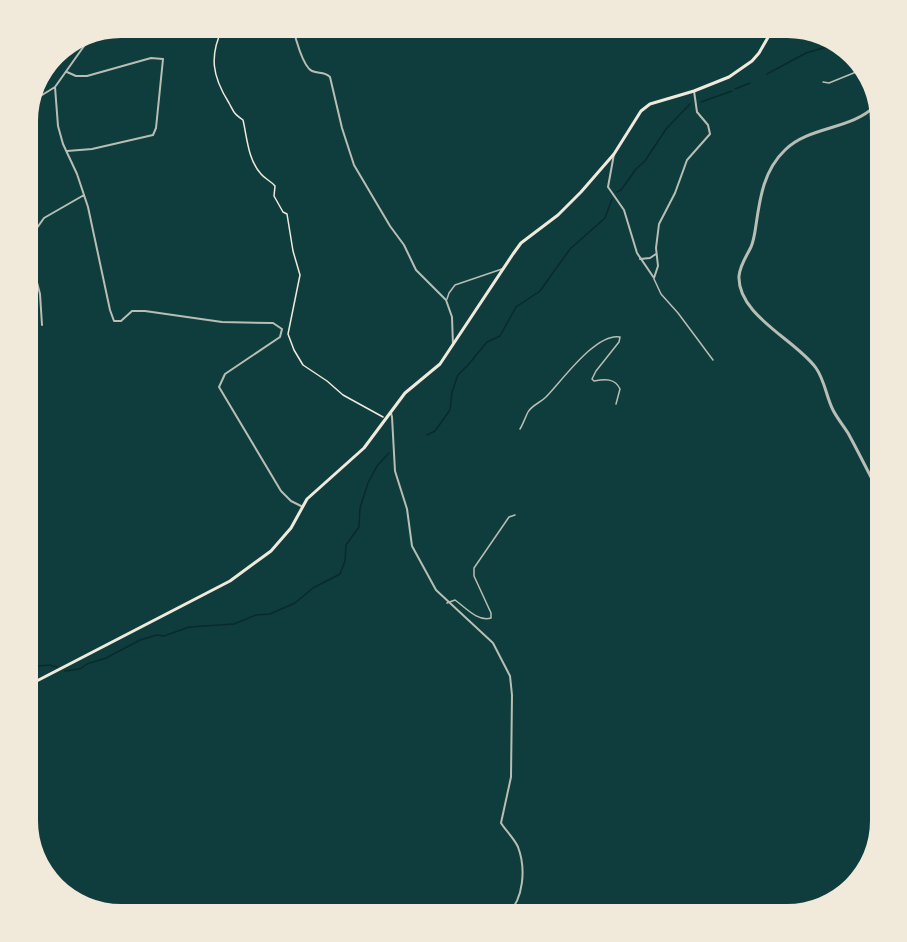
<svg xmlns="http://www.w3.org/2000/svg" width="907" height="942" viewBox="0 0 907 942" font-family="'Exo 2',sans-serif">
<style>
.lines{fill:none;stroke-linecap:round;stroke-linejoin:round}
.stream{stroke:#0a2a2b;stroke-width:1.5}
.path{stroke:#f1e9da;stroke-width:1.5}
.service{stroke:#b8beb3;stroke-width:1.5}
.minor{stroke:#b8beb3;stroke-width:2}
.tertiary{stroke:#b8beb3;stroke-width:3}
.secondary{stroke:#f1e9da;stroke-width:3}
</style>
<rect width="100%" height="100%" fill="#0f3d3e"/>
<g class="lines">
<!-- stream -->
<path class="stream" d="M767,74l39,-21 24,-7
M735,89l15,-6
M701,102l31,-11
M617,192l4,-2 15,-21 9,-8 21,-32 24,-25
M427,435l8,-4 15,-21 2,-18 6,-17 10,-10 19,-23 13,-6 16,-29 24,-16 30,-42 35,-31 7,-19
M27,667l22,-2 8,2
M65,671l15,-2 7,-5 19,-6 34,-18 17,-5 7,1 25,-9 45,-3 22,-9 14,-1 25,-11 18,-15 27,-14 5,-13 1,-16 13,-18 1,-19 8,-25 9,-17 12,-13"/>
<!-- path -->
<path class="path" d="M223,27c-14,29 -11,49 6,76 5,9 4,10 14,17 4,17 5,40 18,54 4,5 10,7 14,12l-1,10 9,16 4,2 6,37 7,24 -12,59 6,16 9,15 24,16 16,14 40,22"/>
<!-- service -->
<path class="service" d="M823,82l6,1 32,-13
M654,279l7,15 17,19 35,47
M447,299l2,-6 6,-8 47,-16
M520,429c3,-5 5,-11 8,-17 4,-7 12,-9 18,-15 15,-15 50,-65 74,-60l-1,5 -23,29 -4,8 2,2c11,-2 21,-3 26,8l-4,15
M447,603l8,-3c11,8 23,22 36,18v-5l-17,-37v-8l35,-51 6,-2"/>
<!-- minor -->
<path class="minor" d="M293,27c2,10 10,40 19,44 7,3 12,0 18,6l12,51 12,37 36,61 14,19 12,25 30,30 6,17 1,28
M55,87l3,39 5,18 14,30 11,33 22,103 4,11h7l11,-10h13l77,11 51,1 9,6 -2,8 -55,37 -6,13 62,104 10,10 10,5
M34,100l21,-13 34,-48
M67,151l25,-2 61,-14 3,-7 7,-69 -12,-1 -64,18h-11l-9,-4
M614,154l-6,33 16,23 13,43 17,25
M27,227l7,5
M27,242l17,-24 40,-23
M27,244l13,50 2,31
M640,259l10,-1 6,-4
M654,278l4,-12 -2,-18 3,-24 16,-31 12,-33 23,-26 -2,-9 -11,-13 -3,-21
M391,413l1,4 3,54 12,38 5,37 24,44 57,53 17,33 2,19 -1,82 -10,46c5,8 13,15 17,24 8,21 6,52 -11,68
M27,424l4,-2"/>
<!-- tertiary -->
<path class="tertiary" d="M875,106c-24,24 -66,20 -90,44 -21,20 -25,47 -29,75 -1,7 -2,15 -5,22 -5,10 -11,18 -12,29 -2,39 57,64 77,92 9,13 10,28 17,42 4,8 10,15 15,23 11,20 21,41 32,61"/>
<!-- secondary -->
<path class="secondary" d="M27,686l203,-105 41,-30 20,-23 16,-29 57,-51 41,-55 35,-29 73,-110 8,-11 37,-28 23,-23 33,-38 27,-43 9,-7 44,-13 35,-14 23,-16 7,-8 15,-26"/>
</g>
<!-- crop -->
<path d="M0 0H907V942H0ZM121 38H787A83 83 0 0 1 870 121V821A83 83 0 0 1 787 904H121A83 83 0 0 1 38 821V121A83 83 0 0 1 121 38Z" fill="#f1e9da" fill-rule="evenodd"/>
</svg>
